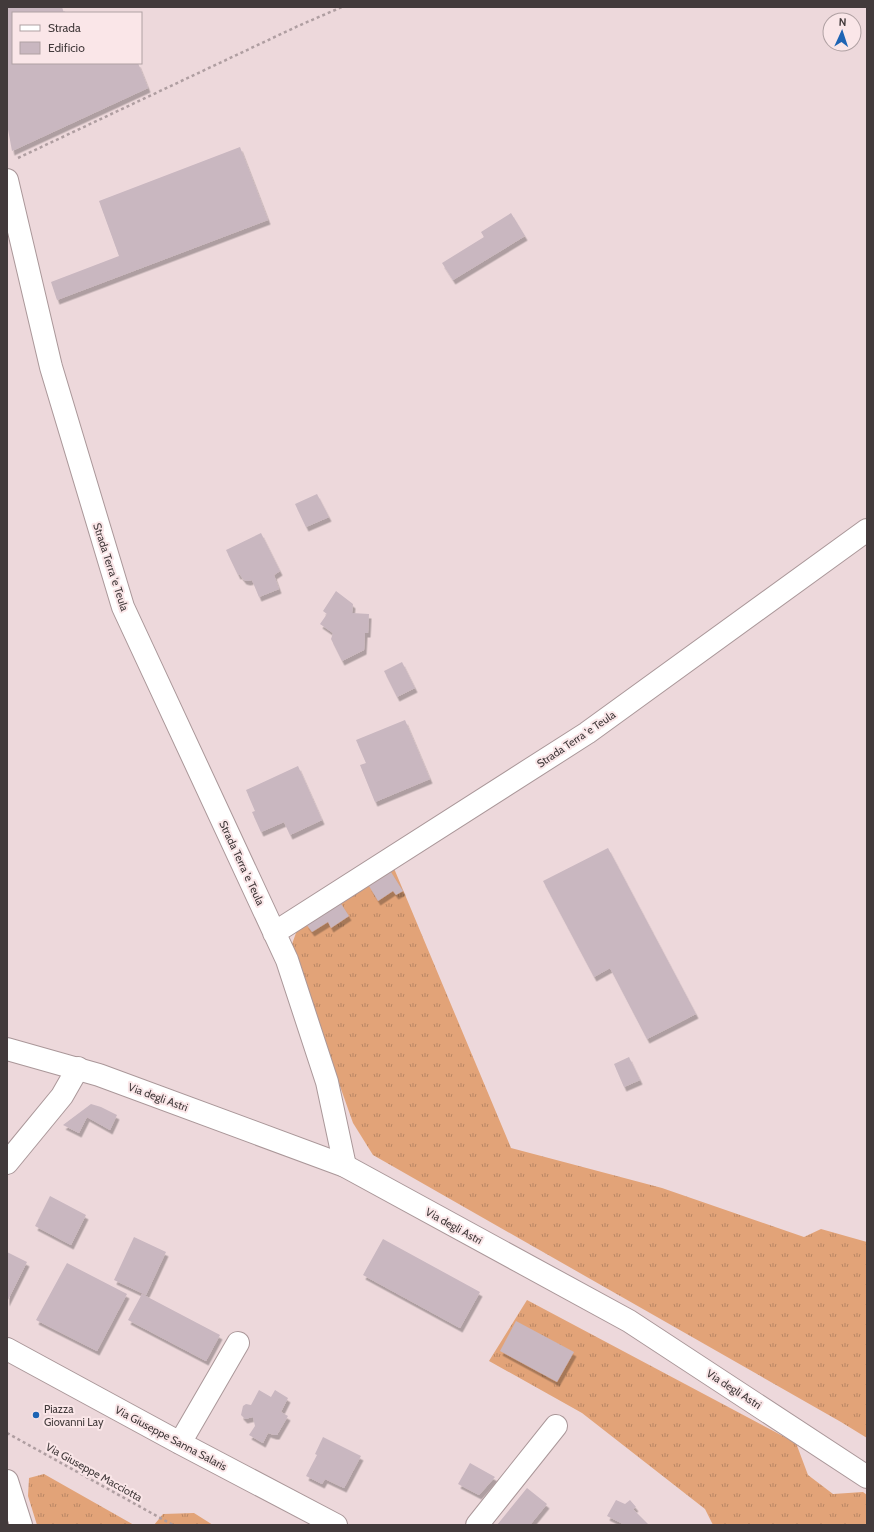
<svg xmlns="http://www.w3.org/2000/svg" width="874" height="1532" viewBox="0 0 874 1532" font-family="Cabin,sans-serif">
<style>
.grass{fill:url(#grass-tufts)}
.building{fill:#c9b7c0;filter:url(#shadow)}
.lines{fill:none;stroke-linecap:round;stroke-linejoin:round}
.minor-casing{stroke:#aa9799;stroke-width:24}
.tertiary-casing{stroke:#aa9799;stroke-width:24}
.path{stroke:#af9ea1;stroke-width:2.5;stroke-dasharray:3 3;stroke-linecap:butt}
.minor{stroke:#fff;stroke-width:22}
.tertiary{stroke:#fff;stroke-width:22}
.poi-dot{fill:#1e64b4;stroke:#fae6e8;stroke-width:1.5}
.labels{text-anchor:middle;stroke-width:4;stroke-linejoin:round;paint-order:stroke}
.street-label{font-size:11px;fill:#423a3b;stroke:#fae6e8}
.poi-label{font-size:11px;fill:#423a3b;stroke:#fae6e8;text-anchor:start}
</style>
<defs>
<pattern id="grass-tufts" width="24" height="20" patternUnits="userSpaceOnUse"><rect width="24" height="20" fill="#e2a378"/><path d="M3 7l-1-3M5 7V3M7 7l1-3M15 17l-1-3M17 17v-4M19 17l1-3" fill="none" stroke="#b98664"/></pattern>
<filter id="shadow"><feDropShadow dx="2.5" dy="4.5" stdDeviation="0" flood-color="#0004"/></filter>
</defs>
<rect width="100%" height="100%" fill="#edd8db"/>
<!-- grass -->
<path class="grass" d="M393,866l118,282 151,40 142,49 17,-8 46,13v196l-26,-16 -468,-267 -20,-32 -62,-176 6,-17z
M527,1300l269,143 12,32 25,19 30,-2 4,3v30h-154l-8,-16 -123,-96 -93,-52z
M44,1474l90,51h-97l-9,-29 1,-18z
M194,1513l19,12h-59l9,-11z"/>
<!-- building -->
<path class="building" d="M7,7h55l2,6h-51v50h125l10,25 -136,63 -5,-27z
M240,147l28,73 -211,80 -6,-18 68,-26 -20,-55z
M511,213l14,23 -72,44 -11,-17 42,-26 -3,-5z
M317,494l12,23 -23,10 -11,-23z
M261,533l19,38 -6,4 5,14 -20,8 -7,-17 -4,1 -4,-1 -4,-5 1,-1 -3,1 -12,-25z
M336,591l17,13 -1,9 17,1 -1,19h-3l-1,17 -22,11 -11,-22 2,-6 -13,-9 7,-10 -4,-3z
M402,662l13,26 -18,9 -13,-26z
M405,720l25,59 -55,23 -15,-37 6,-2 -10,-23z
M298,766l24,54 -32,15 -6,-13 -23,10 -9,-20 3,-1 -9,-21z
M608,848l88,166 -49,25 -37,-71 -16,9 -51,-96z
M391,872l12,19 -7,4 -3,-4 -15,10 -9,-15z
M340,902l9,14 -18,12 -3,-6 -16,10 -6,-8z
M629,1057l11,23 -16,7 -10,-23z
M91,1104l10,3 16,8 -7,15 -23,-13 -8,16 -16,-8z
M50,1196l36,19 -15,30 -36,-19z
M134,1237l32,15 -20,43 -32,-15z
M383,1239l97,53 -20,36 -97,-53z
M7,1252l20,10 -20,40z
M67,1263l60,31 -30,57 -61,-31z
M142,1294l78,41 -14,26 -78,-41z
M516,1321l58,31 -17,30 -57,-31z
M259,1390l12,7 4,-7 13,8 -7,14 7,4 -11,19h-3l-6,-2 -5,10 -14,-8 6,-9 -2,-9 -8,2 -4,-4 2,-9 3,-2 5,1z
M323,1437l38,19 -17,32 -19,-9 -3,5 -16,-8 11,-21 -2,-1z
M470,1463l25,14 -16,18 -21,-11z
M527,1488l20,16 -17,21h-33z
M616,1500l9,4 5,-4 6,7 -3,2 16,16h-24l-18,-9z"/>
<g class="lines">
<!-- minor casing -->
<g class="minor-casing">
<path id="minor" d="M7,180l44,187 72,240 164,353 40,122 18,84
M274,933l313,-200 280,-203
M7,1163l55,-67 16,-28
M7,1349l173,94 156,82
M180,1443l58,-100
M7,1481l14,44
M477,1525l79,-99"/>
</g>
<!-- tertiary casing -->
<g class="tertiary-casing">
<path id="tertiary" d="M7,1049l92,26 246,91 284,155 238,156"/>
</g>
<!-- path -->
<path class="path" d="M18,158l280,-132 44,-19
M7,1433l166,92"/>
<!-- minor -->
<use href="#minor" class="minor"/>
<!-- tertiary -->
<use href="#tertiary" class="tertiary"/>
</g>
<!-- markers -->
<circle class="poi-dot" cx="36" cy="1415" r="4"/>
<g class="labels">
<!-- street labels -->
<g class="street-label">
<text transform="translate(111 567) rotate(72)" y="4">Strada Terra 'e Teula</text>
<text transform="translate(576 739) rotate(-34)" y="4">Strada Terra 'e Teula</text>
<text transform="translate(242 863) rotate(65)" y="4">Strada Terra 'e Teula</text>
<text transform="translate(158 1097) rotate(20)" y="4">Via degli Astri</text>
<text transform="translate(454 1226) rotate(29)" y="4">Via degli Astri</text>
<text transform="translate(734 1389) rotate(33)" y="4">Via degli Astri</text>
<text transform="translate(171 1438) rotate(28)" y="4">Via Giuseppe Sanna Salaris</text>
<text transform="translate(94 1472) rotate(29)" y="4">Via Giuseppe Macciotta</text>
</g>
<!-- poi labels -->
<g class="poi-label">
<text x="44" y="1413">Piazza<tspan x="44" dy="13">Giovanni Lay</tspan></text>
</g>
</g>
<!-- border -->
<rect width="874" height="1532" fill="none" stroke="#423a3b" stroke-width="16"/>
<!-- legend -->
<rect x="12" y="12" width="130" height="52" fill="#fae6e8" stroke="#b0a1a3"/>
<rect x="20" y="25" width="20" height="6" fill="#ffffff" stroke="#b0a1a3"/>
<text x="48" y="32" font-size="12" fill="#423a3b">Strada</text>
<rect x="20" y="42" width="20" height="12" fill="#c9b7c0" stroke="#b0a1a3"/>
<text x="48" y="52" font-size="12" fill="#423a3b">Edificio</text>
<!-- north arrow -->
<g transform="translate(842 32) rotate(3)"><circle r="19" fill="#fae6e8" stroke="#b0a1a3"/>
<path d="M0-3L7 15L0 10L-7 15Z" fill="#1e64b4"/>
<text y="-6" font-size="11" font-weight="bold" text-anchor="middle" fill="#423a3b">N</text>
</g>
</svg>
